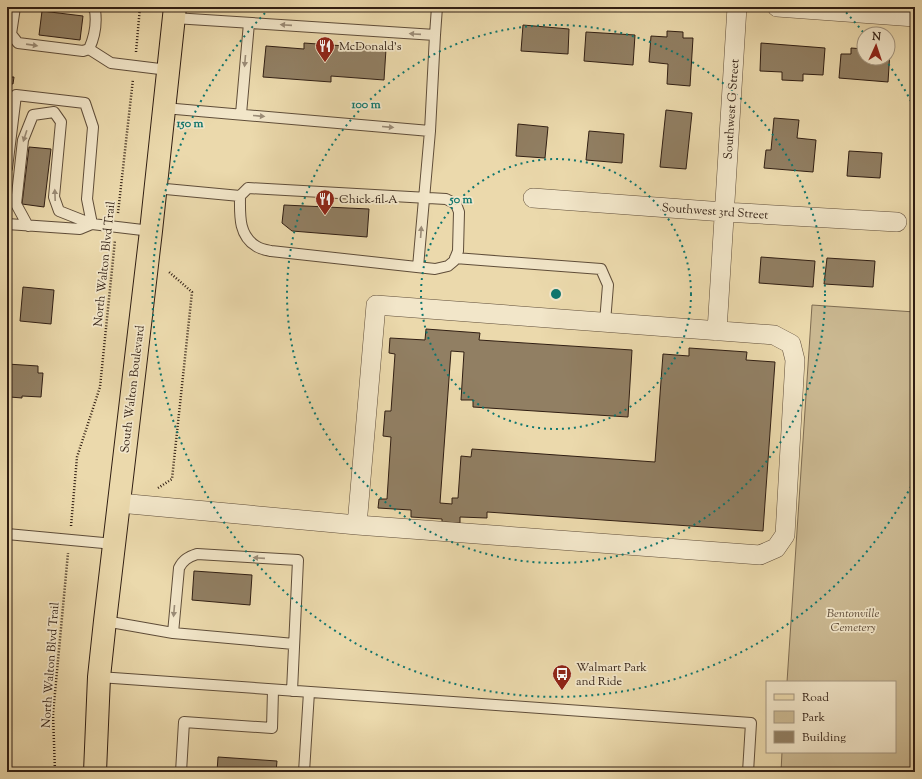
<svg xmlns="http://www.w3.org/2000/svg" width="922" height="779" viewBox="0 0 922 779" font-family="'Sorts Mill Goudy',serif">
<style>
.green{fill:#cbb992;stroke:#7e6c52}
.building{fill:#917f63;stroke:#301e13}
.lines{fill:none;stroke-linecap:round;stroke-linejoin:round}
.lane-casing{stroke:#5f4d39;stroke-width:12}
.street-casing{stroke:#5f4d39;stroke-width:20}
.primary-casing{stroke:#301e13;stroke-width:24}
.path{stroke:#301e13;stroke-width:2.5;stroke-dasharray:1 2;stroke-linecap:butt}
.lane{stroke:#f2e6c9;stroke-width:10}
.street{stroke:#f2e6c9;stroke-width:19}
.primary{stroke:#ebd9ac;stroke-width:22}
.oneway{fill:#9b8c77}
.ring{fill:none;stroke:#0f766e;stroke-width:2;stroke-dasharray:2 4}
.labels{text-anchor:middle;stroke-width:3.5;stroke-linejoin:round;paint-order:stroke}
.poi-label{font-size:12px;fill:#301e13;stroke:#f2e6c9;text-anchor:start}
.street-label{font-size:12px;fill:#301e13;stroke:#f2e6c9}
.park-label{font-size:12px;font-style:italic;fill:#5e4c39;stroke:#f2e6c9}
.centre{fill:#0f766e;stroke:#f2e6c9;stroke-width:2}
.ring-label{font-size:12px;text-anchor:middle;font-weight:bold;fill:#0f766e;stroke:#f2e6c9;stroke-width:3.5;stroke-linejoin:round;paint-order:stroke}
</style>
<rect width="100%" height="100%" fill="#ebd9ac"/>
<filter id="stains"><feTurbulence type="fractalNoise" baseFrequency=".005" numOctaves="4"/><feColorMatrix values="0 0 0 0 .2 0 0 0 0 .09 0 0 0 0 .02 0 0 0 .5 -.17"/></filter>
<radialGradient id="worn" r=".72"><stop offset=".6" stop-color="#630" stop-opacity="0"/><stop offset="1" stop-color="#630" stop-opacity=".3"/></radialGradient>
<!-- green -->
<path class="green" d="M812,305l103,7v460h-134l1,-20h113v-70h-108z"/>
<!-- building -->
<path class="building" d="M42,11l41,5 -3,24 -41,-5z
M523,25l46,4 -1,25 -47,-3z
M667,31l16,1v6h10l-3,48 -23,-2 1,-20 -19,-2 2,-26 16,1z
M586,32l49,3 -2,30 -49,-4z
M304,43l82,6 -2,31 -53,-4v6l-68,-5 3,-31 38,3z
M761,43l64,5 -2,27 -20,-1v7l-21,-1v-8l-22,-1z
M851,48l13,1v9h24v-7h2l-2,31 -49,-4 2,-24h10z
M7,77h7l-1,7 -6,-1z
M666,110l26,3 -6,56 -26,-2z
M774,118l25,2 -2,18 19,2 -3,32 -49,-4 2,-18h5z
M518,124l30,3 -3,31 -29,-2z
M589,131l35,3 -2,29 -36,-3z
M29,147l22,2 -7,58 -22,-3z
M849,151l33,2 -2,25 -33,-2z
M284,205l85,4 -2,28 -75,-6 -10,-8z
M761,257l54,4 -2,26 -54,-4z
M827,258l48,3 -2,26 -49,-3z
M23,287l31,3 -3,34 -31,-3z
M426,329l54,4 -1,7 153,10 -4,67 -155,-10v-7h-12l3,-48 -13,-1 -11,152 12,1v-6h6l3,-42 10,1 1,-8 183,13 8,-108 26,2v-8l58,4 -1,8 29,2 -12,169 -276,-19v6l-27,-1v6l-18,-1v-3l-31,-2v-7l-33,-2 1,-9h8l4,-62 -8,-1 2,-25h6l4,-57 -6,-1 1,-15 35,2z
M7,364l31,2v7h5l-2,24 -19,-1v2l-12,-1v-2h-3z
M194,571l58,4 -2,30 -58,-5z
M218,757l59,4 -1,11h-59z"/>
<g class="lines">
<!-- lane casing -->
<g class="lane-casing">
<path id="lane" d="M15,7l-4,27 7,9 65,8 6,-2c6,-13 8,-25 6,-39l-3,-3
M435,35l2,-28
M89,49l22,14 57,7
M164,108l266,23 5,-96 -261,-17
M241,114l8,-91
M7,168l9,-73 69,8 8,24 -6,72 5,25
M155,188l85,8
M248,188l198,11 10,5 3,8 -1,39 -4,10 -6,5 -13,3 -164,-18c-5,-1 -11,-2 -15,-5 -18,-11 -16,-32 -16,-50z
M7,224l73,5 12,-5
M28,226l-12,-22 7,-64 10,-25 21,-3 7,10 -7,75 5,14 33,13 59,7
M455,258l146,11 7,16 -3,37
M418,267l12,-136
M7,534l107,10
M105,621l68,12 121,11
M173,633l6,-65c4,-8 9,-11 18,-14l101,6 -6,131
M99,677l652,46 -3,49
M181,772l3,-50 88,6 1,-38
M304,772l5,-80"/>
</g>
<!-- street casing -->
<g class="street-casing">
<path id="street" d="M777,7l138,10
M533,198l191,14 173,10
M717,331l20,-324
M119,503l238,22 403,30 16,-7 9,-13 10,-175 -4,-16 -17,-9 -398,-30 -19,220"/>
</g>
<!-- primary casing -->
<g class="primary-casing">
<path id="primary" d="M95,772l4,-95 6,-56 46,-390 24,-224"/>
</g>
<!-- path -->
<path class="path" d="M136,52l4,-45
M118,213l15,-134
M158,488l14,-9 20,-187 -23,-20
M71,526l6,-69 23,-70 15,-147
M55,772l-2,-58 15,-161"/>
<!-- lane -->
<use href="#lane" class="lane"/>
<!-- street -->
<use href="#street" class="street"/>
<!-- primary -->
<use href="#primary" class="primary"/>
</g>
<!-- one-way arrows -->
<defs><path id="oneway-solid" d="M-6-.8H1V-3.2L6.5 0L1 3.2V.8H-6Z"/></defs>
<g class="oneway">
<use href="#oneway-solid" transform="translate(286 25) rotate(-176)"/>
<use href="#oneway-solid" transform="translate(415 34) rotate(-176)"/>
<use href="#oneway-solid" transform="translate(32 45) rotate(8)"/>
<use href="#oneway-solid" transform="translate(245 61) rotate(95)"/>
<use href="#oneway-solid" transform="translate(259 116) rotate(5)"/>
<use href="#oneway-solid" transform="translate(388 127) rotate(5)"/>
<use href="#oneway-solid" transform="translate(25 136) rotate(108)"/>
<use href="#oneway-solid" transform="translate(55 195) rotate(-92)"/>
<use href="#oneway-solid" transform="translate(421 232) rotate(-86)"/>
<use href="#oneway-solid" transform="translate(259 558) rotate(-176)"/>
<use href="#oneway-solid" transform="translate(174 611) rotate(95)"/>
</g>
<!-- distance rings -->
<g class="ring">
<circle cx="556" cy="294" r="135"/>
<circle cx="556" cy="294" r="269"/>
<path d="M914 481A404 404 0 1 1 270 8M842 8A404 404 0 0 1 863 32M885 59A404 404 0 0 1 914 107"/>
</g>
<!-- icons -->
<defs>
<g id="restaurant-pin" transform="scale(1)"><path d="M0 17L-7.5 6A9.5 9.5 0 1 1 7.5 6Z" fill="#8f2418" stroke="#f2e6c9"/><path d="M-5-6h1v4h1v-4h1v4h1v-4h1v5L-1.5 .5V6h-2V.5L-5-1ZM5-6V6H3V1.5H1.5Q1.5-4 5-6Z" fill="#fff"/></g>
<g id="bus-pin" transform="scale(1)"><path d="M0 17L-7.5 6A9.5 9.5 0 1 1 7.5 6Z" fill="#8f2418" stroke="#f2e6c9"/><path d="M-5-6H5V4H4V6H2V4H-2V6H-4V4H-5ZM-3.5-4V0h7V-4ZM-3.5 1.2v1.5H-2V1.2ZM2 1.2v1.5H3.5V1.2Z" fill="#fff"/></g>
</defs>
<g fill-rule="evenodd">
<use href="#restaurant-pin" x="325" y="46"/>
<use href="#restaurant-pin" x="325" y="199"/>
<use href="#bus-pin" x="562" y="674"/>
</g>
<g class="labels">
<!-- poi labels -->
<g class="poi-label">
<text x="339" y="50">McDonald's</text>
<text x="339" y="203">Chick-fil-A</text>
<text x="576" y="671">Walmart Park<tspan x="576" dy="14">and Ride</tspan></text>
</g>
<!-- street labels -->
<g class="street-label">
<text transform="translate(731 109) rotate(-86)" y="4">Southwest G Street</text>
<text transform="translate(715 211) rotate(4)" y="4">Southwest 3rd Street</text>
<text transform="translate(104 264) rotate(-84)" y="4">North Walton Blvd Trail</text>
<text transform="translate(132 389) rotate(-83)" y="4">South Walton Boulevard</text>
<text transform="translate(50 665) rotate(-86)" y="4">North Walton Blvd Trail</text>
</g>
<!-- park labels -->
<g class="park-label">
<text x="853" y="617">Bentonville<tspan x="853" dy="14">Cemetery</tspan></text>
</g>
</g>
<circle cx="556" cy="294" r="6" class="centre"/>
<g class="ring-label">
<text x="366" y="108">100 m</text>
<text x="190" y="127">150 m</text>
<text x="461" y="203">50 m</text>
</g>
<!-- margin -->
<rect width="922" height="779" fill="none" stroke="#ebd9ac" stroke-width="24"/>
<rect x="8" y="8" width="906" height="763" fill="none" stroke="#301e13" stroke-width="2"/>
<rect x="12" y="12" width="898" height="755" fill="none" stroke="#301e13"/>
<!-- legend -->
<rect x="766" y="681" width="130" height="72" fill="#f2e6c9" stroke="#a49680"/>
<rect x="774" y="694" width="20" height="6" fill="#ebd9ac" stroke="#a49680"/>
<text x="802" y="701" font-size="12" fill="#301e13">Road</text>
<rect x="774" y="711" width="20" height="12" fill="#cbb992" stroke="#a49680"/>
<text x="802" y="721" font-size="12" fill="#301e13">Park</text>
<rect x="774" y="731" width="20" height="12" fill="#917f63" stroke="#a49680"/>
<text x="802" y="741" font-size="12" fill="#301e13">Building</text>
<!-- north arrow -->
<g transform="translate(876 46) rotate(3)"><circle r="19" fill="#f2e6c9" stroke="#a49680"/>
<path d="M0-3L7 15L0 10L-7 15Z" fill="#8f2418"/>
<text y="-6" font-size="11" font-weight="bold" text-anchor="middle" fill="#301e13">N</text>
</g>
<rect width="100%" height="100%" filter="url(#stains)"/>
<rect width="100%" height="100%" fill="url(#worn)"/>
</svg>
